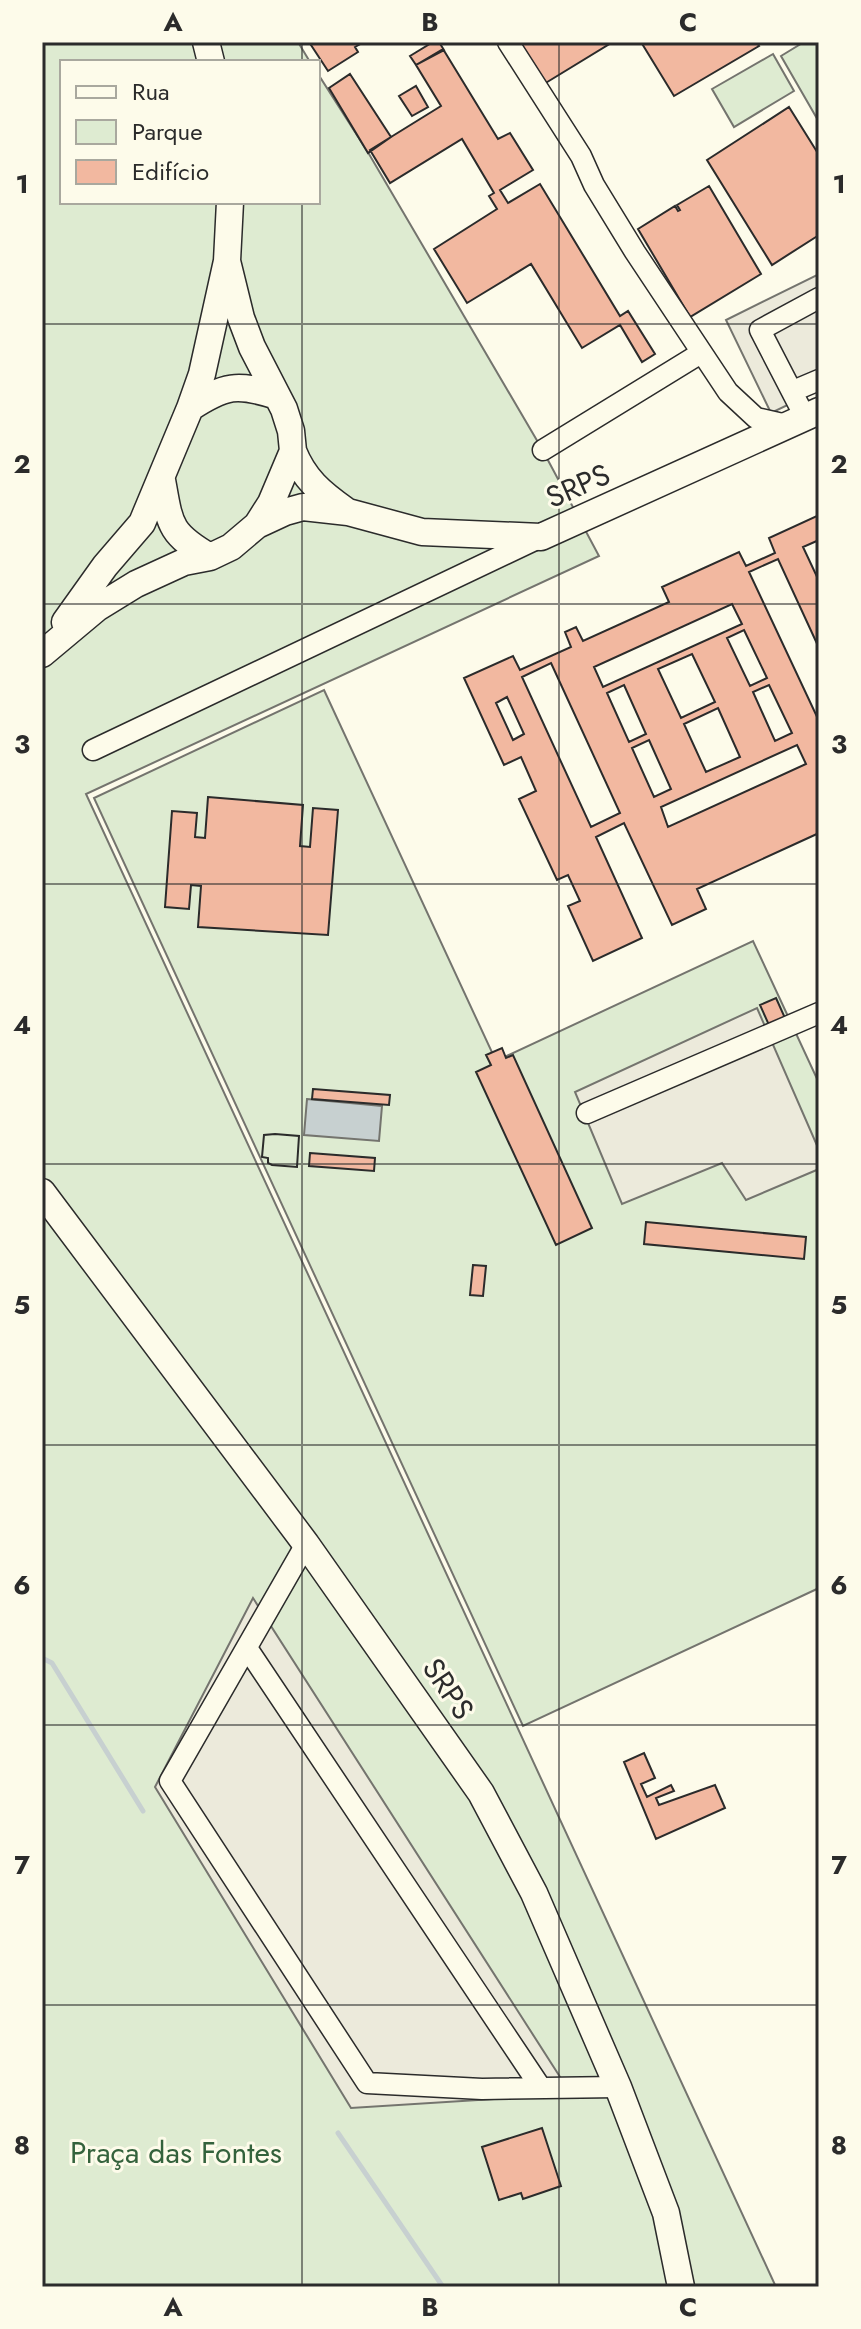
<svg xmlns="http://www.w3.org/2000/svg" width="861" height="2329" viewBox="0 0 861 2329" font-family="Jost,sans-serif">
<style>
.green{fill:#deebd1;stroke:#74746e;stroke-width:2}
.parking{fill:#eceadb;stroke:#74746e;stroke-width:2}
.water{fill:#c7d0d0;stroke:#74746e;stroke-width:2}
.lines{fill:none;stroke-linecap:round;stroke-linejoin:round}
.stream{stroke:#c7d0d0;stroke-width:5}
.building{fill:#f2b8a0;stroke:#2b2b2b;stroke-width:2;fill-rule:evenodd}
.minor-casing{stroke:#2b2b2b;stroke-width:23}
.major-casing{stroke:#2b2b2b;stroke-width:29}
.minor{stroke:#fdfbea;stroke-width:20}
.major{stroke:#fdfbea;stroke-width:26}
.grid{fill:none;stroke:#2b2b2b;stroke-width:2;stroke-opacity:0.55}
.labels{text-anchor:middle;stroke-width:6;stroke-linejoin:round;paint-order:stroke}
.street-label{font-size:30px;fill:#2b2b2b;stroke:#fdfbea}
.park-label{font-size:30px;fill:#34623c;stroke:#fdfbea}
.neatline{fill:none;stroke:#2b2b2b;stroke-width:3}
.grid-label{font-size:26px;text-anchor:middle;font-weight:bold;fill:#2b2b2b}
</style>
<rect width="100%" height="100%" fill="#fdfbea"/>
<!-- green -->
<path class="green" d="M42,42h256l12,20h-248v140h256v-128l51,80 173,295 57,107 -513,238 690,1493h-734z
M804,42h15v80l-38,-66z
M773,54l21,37 -60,36 -22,-38z
M324,690l172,371 257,-120 66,142v505l-296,138 -429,-928z"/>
<!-- parking -->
<path class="parking" d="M819,274v116l-48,23 -45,-93z
M757,1008l62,142v19l-73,31 -24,-37 -100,41 -47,-112z
M253,1598l318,496 -220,14 -196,-321z"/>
<!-- water -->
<path class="water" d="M307,1099l75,7 -3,35 -75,-6z"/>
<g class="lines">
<!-- stream -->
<path class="stream" d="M42,1658l10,5 91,148
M338,2133l105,154"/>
</g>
<!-- building -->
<path class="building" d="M309,42h55l-9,5 3,5 -30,19z
M433,42h6l5,8 -28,15 -6,-9z
M518,42h92l1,1 -67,41z
M641,42h115l3,4 -85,50z
M443,49l55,90 12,-6 23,37 -33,20 8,13 32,-19 80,132 8,-5 27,43 -13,8 -22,-37 -38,23 -51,-84 -64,39 -33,-54 63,-40 -8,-13 5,-3 -32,-54 -72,44 -20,-33 71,-44 -25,-41z
M350,74l41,63 -23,16 -39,-65z
M416,86l12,21 -16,9 -13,-20z
M789,107l30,48v80l-47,30 -65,-105z
M709,186l52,88 -71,43 -52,-88 37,-23 3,5 2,-1 -3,-5z
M819,515v25l-16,7 16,34v67l-41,-89 -29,13 70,149v112l-122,56 9,20 -34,16 -48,-102 -28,14 46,101 -49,23 -25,-55 12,-5 -12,-26 -11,5 -38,-81 17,-8 -15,-34 -17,8 -40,-87 49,-22 7,14 51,-23 -6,-15 11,-5 7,14 86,-39 -7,-15 77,-35 7,14 29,-13 -6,-15zM732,604l10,20 -139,63 -9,-20zM744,630l23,48 -17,8 -23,-48zM692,654l23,48 -34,16 -23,-49zM551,663l69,150 -29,14 -69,-150zM624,685l22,49 -17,8 -22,-49zM769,685l23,48 -17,8 -22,-49zM507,697l17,37 -11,6 -17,-37zM718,708l22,49 -34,15 -22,-48zM649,740l22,49 -17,8 -22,-49zM797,745l9,19 -138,63 -7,-20z
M208,797l95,8 -3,41 10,1 3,-39 25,2 -10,125 -130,-8 3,-41 -10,-1 -2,24 -24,-2 7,-96 25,2 -2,24 10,1z
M776,998l13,29 -16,7 -13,-29z
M502,1048l4,10 7,-3 79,173 -36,17 -80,-173 15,-7 -5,-10z
M313,1089l77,6 -1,10 -77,-6z
M275,1134l24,2 -2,31 -25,-2 -4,-2v-5l-6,-1 2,-22z
M275,1134l24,2 -2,31 -25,-2 -4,-2v-5l-6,-1 2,-22z
M310,1153l65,5 -1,13 -65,-5z
M646,1222l160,15 -2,22 -160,-15z
M473,1265l13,1 -3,30 -13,-1z
M644,1753l11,25 -14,6 6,13 24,-12 3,6 -18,7 3,7 56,-20 10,23 -69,31 -32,-77z
M542,2128l19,58 -38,13 -2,-6 -22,7 -17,-53z"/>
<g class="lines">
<!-- minor casing -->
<g class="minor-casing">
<path id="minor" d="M508,42l73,114 13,29 41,67 93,140 28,26 31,7
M793,391l26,-11
M805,417l-45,-87 59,-32
M543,450l158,-97
M93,750l448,-213
M587,1113l232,-100
M306,1544l-136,237 197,302 115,6 136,-2
M247,1648l294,440"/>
</g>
<!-- major casing -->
<g class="major-casing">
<path id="major" d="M206,42l5,20
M190,408c35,-23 47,-25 87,-12
M293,451c11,28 28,42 52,59
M162,480c8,45 7,53 48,77
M257,525l28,-13 18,-5 45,5 74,20 119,5 278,-126
M65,622l40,-56 37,-43 48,-115 12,-34 25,-113 3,-59
M42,654l55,-46 39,-24 48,-22 26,-5 21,-10 26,-22 14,-22 22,-52 -2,-20 -7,-22 -32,-62 -11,-29 -14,-57
M42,1192l264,352 175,249 53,100 84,194 48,126 15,74"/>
</g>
<!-- minor -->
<use href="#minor" class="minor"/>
<!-- major -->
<use href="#major" class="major"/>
</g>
<!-- grid -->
<path class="grid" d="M302,42v20M559,42v2245M302,202v2085M42,324h777M42,604h777M42,884h777M42,1164h777M42,1445h777M42,1725h777M42,2005h777"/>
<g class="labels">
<!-- street labels -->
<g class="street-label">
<text transform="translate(578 486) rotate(-24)" y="10">SRPS</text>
<text transform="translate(448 1689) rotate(56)" y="10">SRPS</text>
</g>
<!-- park labels -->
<g class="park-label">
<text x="176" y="2163">Praça das Fontes</text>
</g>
</g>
<!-- border -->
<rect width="861" height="2329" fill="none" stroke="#fdfbea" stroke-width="88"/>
<!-- legend -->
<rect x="60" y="60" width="260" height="144" fill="#fdfbea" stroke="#a9a89e" stroke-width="2"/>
<rect x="76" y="86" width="40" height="12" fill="#fdfbea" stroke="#a9a89e" stroke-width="2"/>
<text x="132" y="100" font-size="24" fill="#2b2b2b">Rua</text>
<rect x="76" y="120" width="40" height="24" fill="#deebd1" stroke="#a9a89e" stroke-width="2"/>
<text x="132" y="140" font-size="24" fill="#2b2b2b">Parque</text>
<rect x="76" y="160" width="40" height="24" fill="#f2b8a0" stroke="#a9a89e" stroke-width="2"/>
<text x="132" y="180" font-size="24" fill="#2b2b2b">Edifício</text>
<rect x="44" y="44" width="773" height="2241" class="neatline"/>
<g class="grid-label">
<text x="173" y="31">A</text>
<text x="430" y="31">B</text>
<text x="688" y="31">C</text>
<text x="22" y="193">1</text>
<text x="839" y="193">1</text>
<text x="22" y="473">2</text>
<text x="839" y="473">2</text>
<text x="22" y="753">3</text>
<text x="839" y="753">3</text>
<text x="22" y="1034">4</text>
<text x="839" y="1034">4</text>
<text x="22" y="1314">5</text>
<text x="839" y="1314">5</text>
<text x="22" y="1594">6</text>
<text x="839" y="1594">6</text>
<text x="22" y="1874">7</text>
<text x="839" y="1874">7</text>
<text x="22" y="2154">8</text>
<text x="839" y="2154">8</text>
<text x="173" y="2316">A</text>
<text x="430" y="2316">B</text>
<text x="688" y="2316">C</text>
</g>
</svg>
